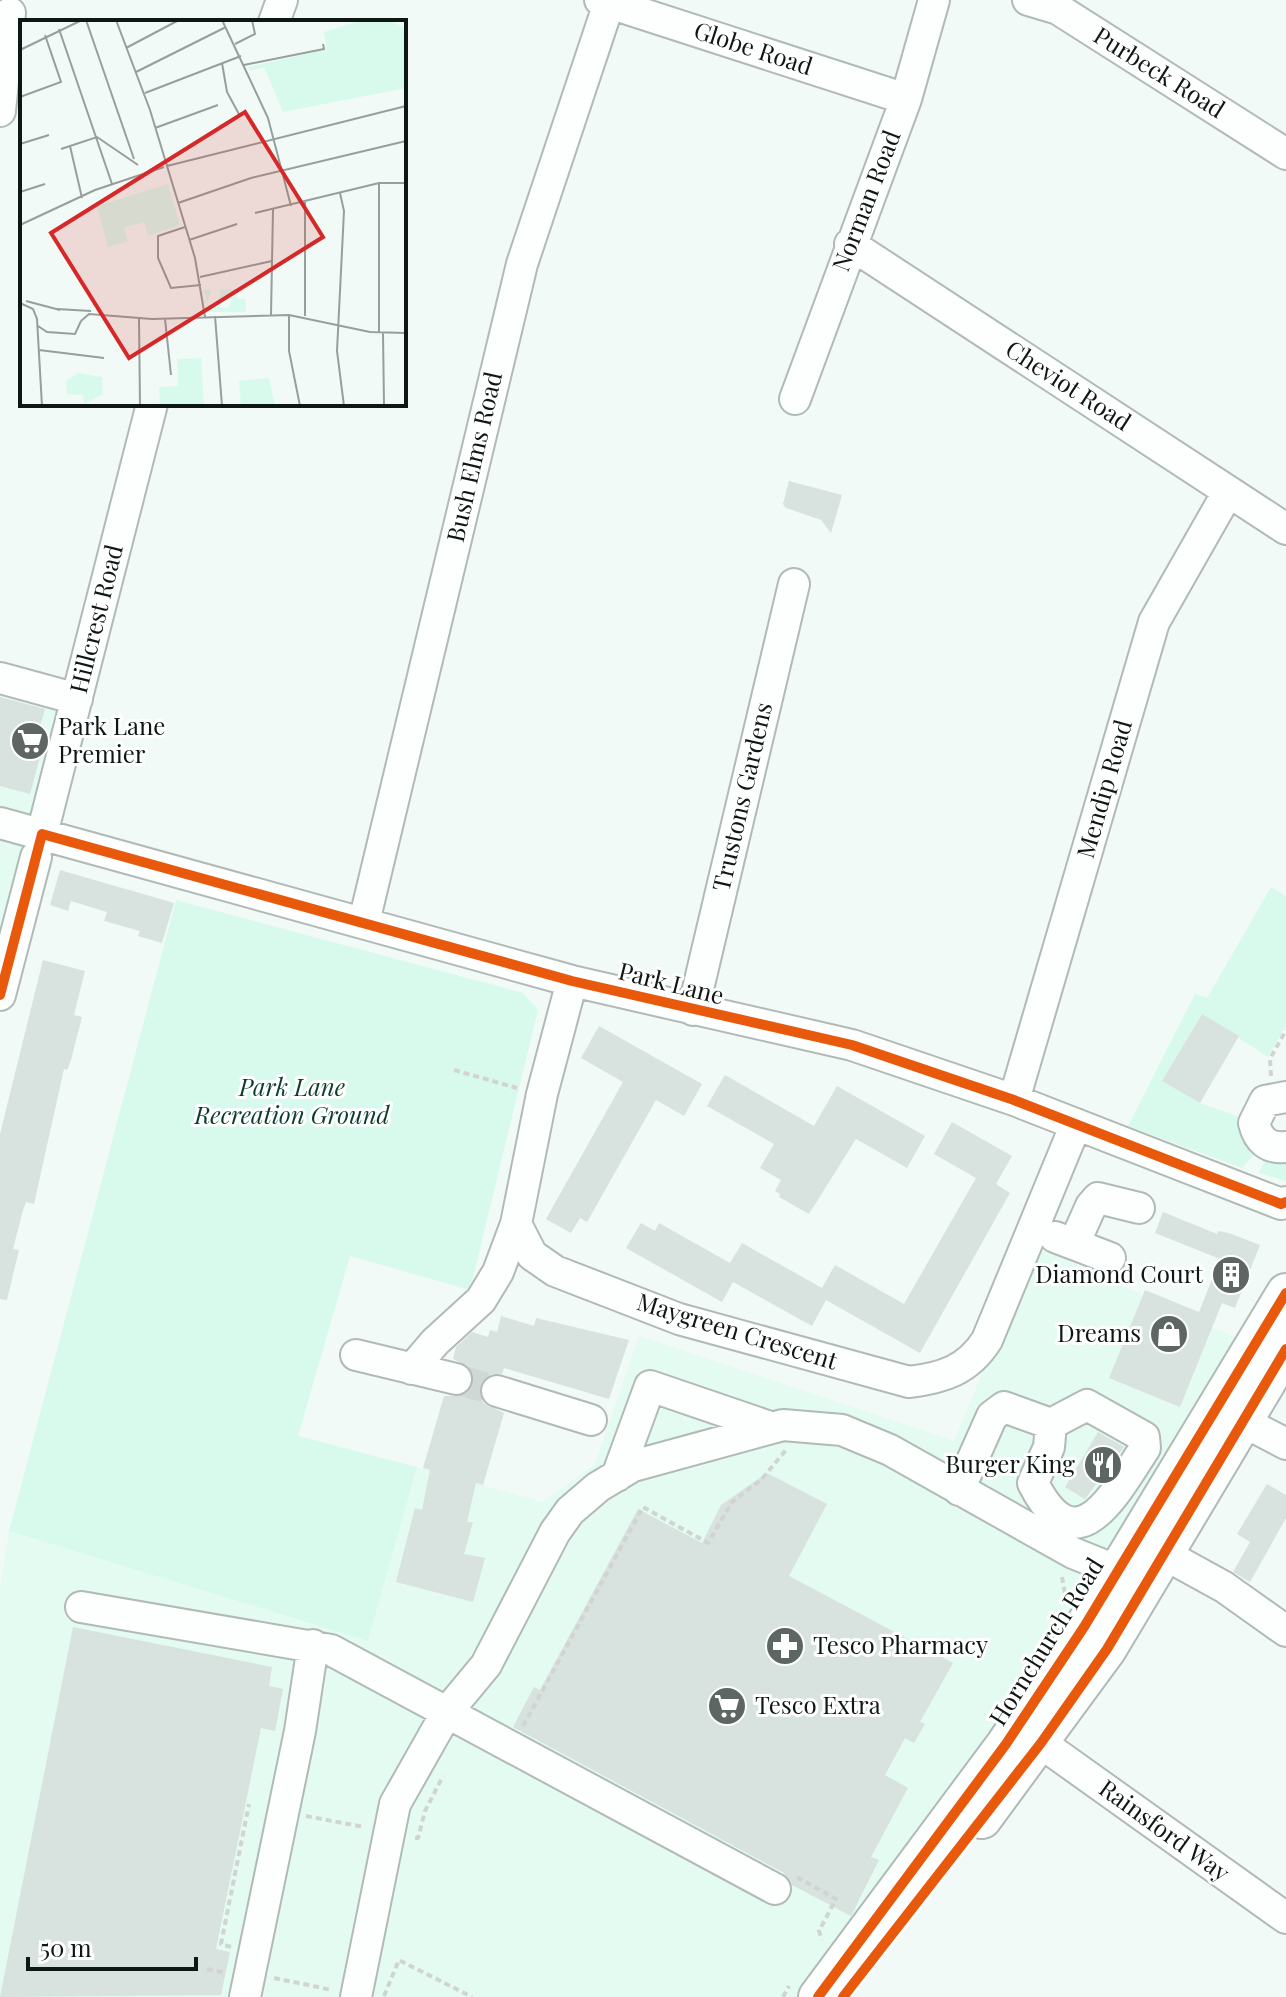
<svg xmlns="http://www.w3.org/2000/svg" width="1286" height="1997" viewBox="0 0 1286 1997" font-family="'Playfair Display',serif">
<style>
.built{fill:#e3fbf0}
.green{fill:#d8faec}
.building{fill:#d8e2de}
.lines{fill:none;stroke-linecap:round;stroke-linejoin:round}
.minor-tunnel{stroke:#cfd8d4;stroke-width:30;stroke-dasharray:30 15;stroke-linecap:butt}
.minor-casing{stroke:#b1bab6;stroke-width:34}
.major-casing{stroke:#b1bab6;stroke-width:42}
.path{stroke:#d2d4d3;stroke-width:4;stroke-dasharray:6 4;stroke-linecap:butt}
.minor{stroke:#fdfefe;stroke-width:30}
.major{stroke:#fdfefe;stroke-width:38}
.cycleway-casing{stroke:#fff;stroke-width:15}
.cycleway{stroke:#e8590c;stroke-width:10}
.labels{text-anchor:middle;stroke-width:6;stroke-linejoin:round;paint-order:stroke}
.street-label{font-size:24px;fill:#0d1713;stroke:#fff}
.poi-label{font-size:24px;fill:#0d1713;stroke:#fff;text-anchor:start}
.park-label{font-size:24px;font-style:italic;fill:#093c2c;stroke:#fff}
.inset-road{fill:none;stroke:#969f9b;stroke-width:2}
.view{fill:#d62828;fill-opacity:0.15;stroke:#d62828;stroke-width:4}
.inset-edge{fill:none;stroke:#0d1713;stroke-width:4}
</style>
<rect width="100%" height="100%" fill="#f1faf6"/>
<!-- built -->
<path class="built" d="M0,678l77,21 -77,237z
M1035,1246l207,95 -137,231 -300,425h-805v-408l9,-58 359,110 49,-174 126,35 52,-38 44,-128 315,105z"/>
<!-- green -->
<path class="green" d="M1271,887l15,9v129l-18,32 -66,-43 -39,66 37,23 42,15 11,38 -11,12 -114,-42 67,-132 12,4z
M176,900l347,93 15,17 -68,280 -120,-34 -52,180 119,31 -49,174 -359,-110z
M1286,1153v28l-27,-8 8,-18z"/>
<!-- building -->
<path class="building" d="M789,481l53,14 -11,38 -10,-13 -35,-12 -3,-4z
M0,697l45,12 -8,28 8,2 -15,55 -30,-8z
M60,870l114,33 -12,40 -24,-7 2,-5 -36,-10 3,-9 -36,-11 -3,10 -18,-6z
M43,960l42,11 -11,44 8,2 -11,43 -4,10 -3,-1 -30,135 -8,-2 -3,8 -10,39 6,1 -12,50 -7,-1v-165z
M1202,1014l37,22 -39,67 -38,-22z
M599,1026l103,58 -18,32 -28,-16 -69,122 -7,-4 -9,15 -25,-14 77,-137 -42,-24z
M725,1075l89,51 23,-40 88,50 -18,32 -51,-29 -47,75 -30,-17 1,-3 -5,-3 6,-11 -21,-12 14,-24 -67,-38z
M952,1122l60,34 -16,28 14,9 -90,160 -94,-53 -14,26 -79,-44 -11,20 -96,-54 15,-25 14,8 4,-8 71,40 12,-20 80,45 13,-23 69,39 72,-126 -42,-24z
M1163,1212l54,22 1,-3 11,2 31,12 -25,63 -13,-5 -42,104 -71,-29 36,-88 54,22 21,-53 -65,-26z
M501,1316l33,10 2,-8 93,22 -20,59 -105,-31 -2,6h-10l-12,11 3,18 21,10 -21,72 -7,-2 -9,39h6l-9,32 21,4 -12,44 -77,-20 19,-74 7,2 8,-40 -7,-2 21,-72h18l11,-12 -4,-17 -16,-8 3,-12 16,-15 16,5 2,-7 7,2z
M1098,1432l26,15 -39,52 -20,-12z
M767,1473l60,31 -38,72 164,87 -33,59 5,2 -11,19 -9,-5 -20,37 23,13 -37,69 8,3 -28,56 -59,-31 -8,-12 -271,-146 21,-40 6,3 98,-181 64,34 19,-38z
M1267,1484l19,11v23l-36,64 -17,-10 17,-30 -13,-8z
M73,1627l199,40 -3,19 14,3 -8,42 -14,-3 -45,221 14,3 -9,43 -221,2z"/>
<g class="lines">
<!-- minor-tunnel -->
<path class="minor-tunnel" d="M456,1379l41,12"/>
<!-- minor casing -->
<g class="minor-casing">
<path id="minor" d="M600,0l306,99
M1028,0l30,9 228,145
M274,22l8,-22
M0,111l10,-98
M850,244l436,285
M795,399l111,-300 28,-99
M0,678l77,21
M0,823l572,158 280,64 162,55 267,104 5,-2
M42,834l110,-430
M364,922l158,-658 88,-264
M572,981l-30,113 -26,130 16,31 23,16 124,48 230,63c34,-4 59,-12 78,-42l89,-216
M0,995l36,-138
M693,1010l101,-426
M1286,1097l-21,4 -11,22c4,17 14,26 32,24
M1014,1100l140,-478 74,-130
M1055,1237l55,21
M1074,1244l17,-38 7,-8 41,10
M356,1355l100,24
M412,1369l23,-27 46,-42 17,-28 18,-48
M497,1391l94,29
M1087,1405l57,32 1,11c-30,45 -68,122 -112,35l16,-36 2,-23z
M1244,1422l42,22
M617,1476l33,-90 120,41
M959,1490l33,-74 12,-9 47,17
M1164,1554l60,33 62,44
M81,1607l250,43 444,239
M1041,1743l245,175
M245,1997l55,-266 13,-86
M356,1997l39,-193 52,-92 39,-47 69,-133 15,-21 28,-24 35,-21 150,-41 59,5 48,20 183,103 65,26"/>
</g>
<!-- major casing -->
<g class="major-casing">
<path id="major" d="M982,1819l125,-170 179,-300
M818,1997l188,-253 78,-117 202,-334"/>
</g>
<!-- path -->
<path class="path" d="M454,1070l63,18
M1271,1076l-1,-17 16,-29
M1062,1577l4,22
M523,1726l120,-219 65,36 24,-41 29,-22 25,-30
M306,1816l58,11
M415,1838h3l7,-27 18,-35
M797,1877l39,22 -17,32 3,9
M231,1947l-10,-3 28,-140
M207,1969l18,4
M274,1978l58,12
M384,1996l15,-36 73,37
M783,1997l6,-11"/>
<!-- minor -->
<use href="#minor" class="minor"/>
<!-- major -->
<use href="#major" class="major"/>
<!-- cycleway casing -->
<g class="cycleway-casing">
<path id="cycleway" d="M0,995l42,-161 530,147 280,64 162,55 267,104 5,-2
M818,1997l188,-253 78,-117 202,-334
M843,1997l198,-254 66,-94 179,-300"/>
</g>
<!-- cycleway -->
<use href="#cycleway" class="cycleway"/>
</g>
<!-- icons -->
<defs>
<g id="supermarket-disc" transform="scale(2)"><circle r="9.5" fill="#5d6662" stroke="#fff"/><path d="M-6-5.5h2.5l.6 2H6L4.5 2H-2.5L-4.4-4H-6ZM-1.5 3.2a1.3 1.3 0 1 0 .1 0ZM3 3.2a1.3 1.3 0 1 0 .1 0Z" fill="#fff"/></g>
<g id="building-disc" transform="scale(2)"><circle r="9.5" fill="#5d6662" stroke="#fff"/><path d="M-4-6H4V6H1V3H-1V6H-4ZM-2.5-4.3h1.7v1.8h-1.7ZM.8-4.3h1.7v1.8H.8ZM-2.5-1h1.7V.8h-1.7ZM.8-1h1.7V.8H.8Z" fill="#fff"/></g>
<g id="shop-disc" transform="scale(2)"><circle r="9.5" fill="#5d6662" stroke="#fff"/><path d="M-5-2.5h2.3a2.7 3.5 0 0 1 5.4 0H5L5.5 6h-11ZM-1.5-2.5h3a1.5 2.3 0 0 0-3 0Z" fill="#fff"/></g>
<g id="restaurant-disc" transform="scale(2)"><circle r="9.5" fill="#5d6662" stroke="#fff"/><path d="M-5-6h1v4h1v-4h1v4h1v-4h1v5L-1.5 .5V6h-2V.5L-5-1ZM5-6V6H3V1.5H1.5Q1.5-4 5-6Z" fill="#fff"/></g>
<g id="pharmacy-disc" transform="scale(2)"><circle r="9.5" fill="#5d6662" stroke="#fff"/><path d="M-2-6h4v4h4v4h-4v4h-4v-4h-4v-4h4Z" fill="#fff"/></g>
</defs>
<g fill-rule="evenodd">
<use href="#supermarket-disc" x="30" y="741"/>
<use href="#building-disc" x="1231" y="1275"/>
<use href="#shop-disc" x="1169" y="1334"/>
<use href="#restaurant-disc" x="1103" y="1465"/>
<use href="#pharmacy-disc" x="785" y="1646"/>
<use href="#supermarket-disc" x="727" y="1706"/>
</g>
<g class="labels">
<!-- street labels -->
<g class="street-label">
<text transform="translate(753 49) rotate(18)" y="8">Globe Road</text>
<text transform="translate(1159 73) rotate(32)" y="8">Purbeck Road</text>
<text transform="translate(867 201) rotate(-69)" y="8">Norman Road</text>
<text transform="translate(1068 386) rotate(33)" y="8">Cheviot Road</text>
<text transform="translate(475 457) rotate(-77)" y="8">Bush Elms Road</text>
<text transform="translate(97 619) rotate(-76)" y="8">Hillcrest Road</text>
<text transform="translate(1105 789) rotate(-74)" y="8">Mendip Road</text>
<text transform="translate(743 797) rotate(-77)" y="8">Trustons Gardens</text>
<text transform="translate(671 984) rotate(14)" y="8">Park Lane</text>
<text transform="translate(737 1332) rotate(17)" y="8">Maygreen Crescent</text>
<text transform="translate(1047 1642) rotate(-58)" y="8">Hornchurch Road</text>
<text transform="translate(1164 1831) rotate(36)" y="8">Rainsford Way</text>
</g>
<!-- poi labels -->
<g class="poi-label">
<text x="58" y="735">Park Lane<tspan x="58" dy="28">Premier</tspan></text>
<text x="1203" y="1283" text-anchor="end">Diamond Court</text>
<text x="1141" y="1342" text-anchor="end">Dreams</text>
<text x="1075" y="1473" text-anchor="end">Burger King</text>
<text x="813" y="1654">Tesco Pharmacy</text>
<text x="755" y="1714">Tesco Extra</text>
</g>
<!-- park labels -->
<g class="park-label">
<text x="292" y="1096">Park Lane<tspan x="292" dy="28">Recreation Ground</tspan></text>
</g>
</g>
<!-- overview -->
<g transform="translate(20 20)">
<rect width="386" height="386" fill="#f1faf6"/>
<path d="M343,0h27l16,9v59l-123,24 -19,-45 -14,4 -2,-4 79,-18 -3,-17zM148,164l12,41 -32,11 -4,-14 -20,6 4,13 -20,6 -11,-41zM216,269l1,10h8l1,13h-36l-2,-7 20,3 4,-8 -13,-1 1,-9h-9l-4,13 -3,-13zM181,338l3,48h-44l-1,-19 19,-1 -1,-27zM58,353l24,4 1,17 -19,10 -1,-9 -16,-1 -1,-13zM249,358l6,28h-34l-2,-25z" fill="#d8faec"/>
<path class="inset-road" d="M66,0l48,139M96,0l34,90 45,148 10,59M202,0l46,98 23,88M39,9l53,155M215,24l20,-10 -3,-14M106,28l53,-28M0,30l62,-30M202,43l5,29 13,24M224,45l80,-16 -1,-5M116,52l90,-45M125,73l96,-37M0,77l41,-15 -16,-47M135,108l63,-23M0,124l29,-9M50,126l12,52M41,129l36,-12 41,28M147,146l239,-60M0,172l25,-8M320,173l4,18 -7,140 7,55M158,183l73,-25 155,-37M235,193l124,-30h27M0,205l75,-35 69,-23M165,207l-27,9v22l13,30 30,-3M169,220l48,-16M180,257l72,-16M6,281l34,9M0,283l13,6 4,10 5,87M37,289l34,2M251,295l2,-106M269,295v36l11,55M195,296l7,90M285,296v-114M119,299l1,87M145,299l6,56M61,301l8,-7 63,5 137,-4 81,17 36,1M18,306l9,6 28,2 6,-13M359,313v-150M363,313l1,73M19,330l65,8"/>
<path class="view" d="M225,92l78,125 -194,121 -78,-125z"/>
<rect width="386" height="386" class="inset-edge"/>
</g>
<!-- scale -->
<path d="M28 1957v12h168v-12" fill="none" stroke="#0d1713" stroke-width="4"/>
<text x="40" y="1957" font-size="24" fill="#0d1713" stroke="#ffffff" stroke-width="6" paint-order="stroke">50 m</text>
</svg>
